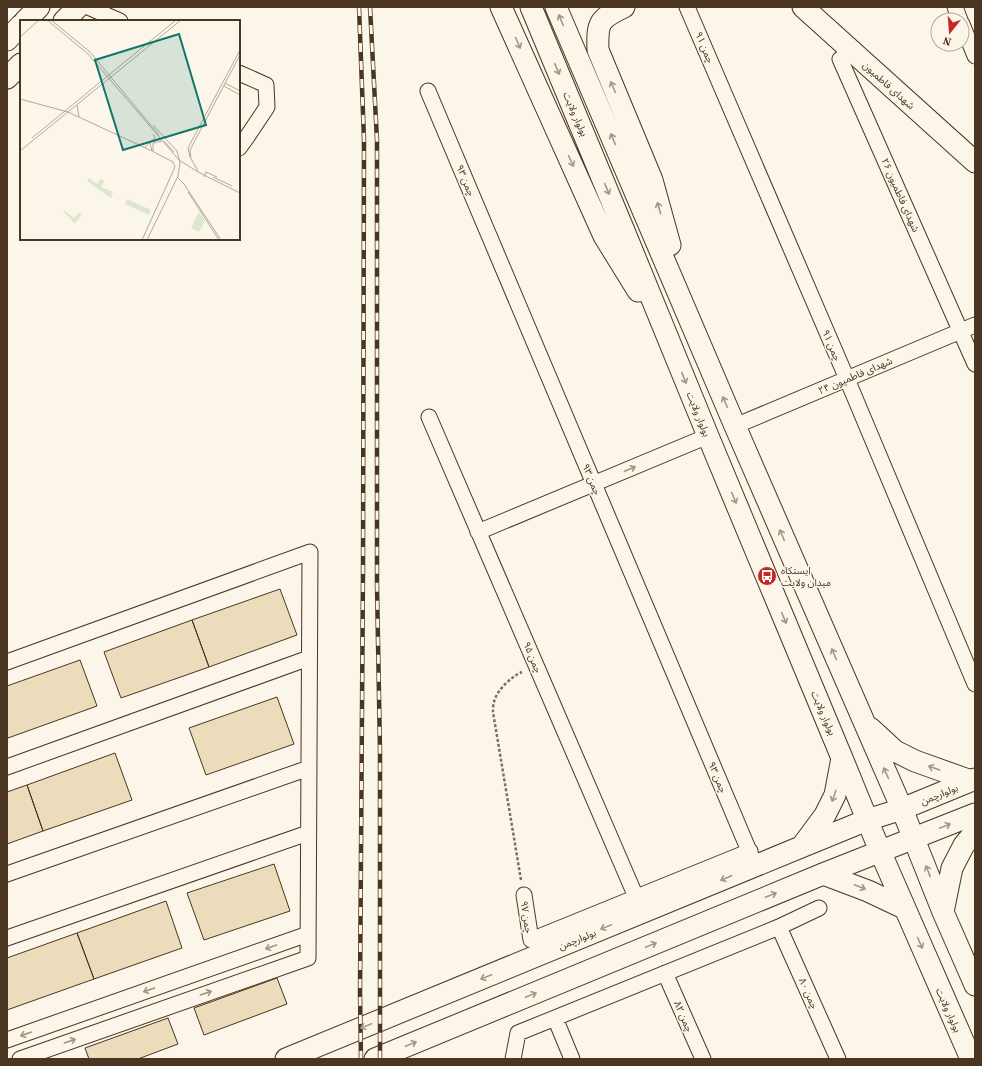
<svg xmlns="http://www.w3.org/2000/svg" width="982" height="1066" viewBox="0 0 982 1066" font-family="'Source Serif 4','Noto Sans Arabic',serif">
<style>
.building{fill:#ecdcbc;stroke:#4a3520}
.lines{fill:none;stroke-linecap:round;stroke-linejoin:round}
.street-casing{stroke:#4a3520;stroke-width:17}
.secondary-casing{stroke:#4a3520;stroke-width:23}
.path{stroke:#7f6f5c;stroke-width:2.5;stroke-dasharray:3 2;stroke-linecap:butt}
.street{stroke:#fbf6e9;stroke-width:15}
.secondary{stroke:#fbf6e9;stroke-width:21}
.rail-casing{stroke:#4a3520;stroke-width:4.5}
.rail{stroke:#fbf6e9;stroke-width:3;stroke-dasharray:9;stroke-linecap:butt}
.oneway{stroke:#a29684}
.labels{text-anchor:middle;stroke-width:3;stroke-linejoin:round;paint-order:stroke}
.street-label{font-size:10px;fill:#4a3520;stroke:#fbf6e9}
.poi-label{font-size:10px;fill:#4a3520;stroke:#fbf6e9;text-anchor:start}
.inset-road{fill:none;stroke:#b4a999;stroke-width:1}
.view{fill:#0f766e;fill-opacity:0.15;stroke:#0f766e;stroke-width:2}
.inset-edge{fill:none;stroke:#4a3520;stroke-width:2}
</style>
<rect width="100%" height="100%" fill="#fbf6e9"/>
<!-- building -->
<path class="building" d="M280,589l17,46 -88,32 -17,-47z
M192,620l17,47 -88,31 -17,-46z
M80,660l17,46 -89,32 -1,-4v-48z
M277,697l17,47 -88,31 -17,-47z
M115,753l17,47 -89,31 -16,-46z
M27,785l16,46 -36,13v-52z
M274,864l16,47 -86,29 -17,-47z
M166,901l16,47 -88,31 -17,-46z
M77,933l17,46 -87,31v-52z
M277,978l10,26 -83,31 -10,-27z
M168,1018l10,26 -40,15h-49l-4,-11z"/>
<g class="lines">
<!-- street casing -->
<g class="street-casing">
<path id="street" d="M88,7l32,14
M687,7l160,372 128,305
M955,7l5,13
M962,24l13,32
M840,59l135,305
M239,73l27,12 1,22 -20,30 -8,11
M428,91l327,774
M429,417l207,480
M735,426l240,-101
M478,532l230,-96
M7,662l303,-110 -2,406 -288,101
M7,767l302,-109
M7,874l302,-106
M524,895l7,45 219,-89
M779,927l59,132
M7,938l301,-105
M665,973l38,86
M555,1018l17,41
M7,1040l301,-106
M513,1059l5,-26 261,-106 40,-19"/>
</g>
<!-- secondary casing -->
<g class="secondary-casing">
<path id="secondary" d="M501,7l103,229 34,55
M531,7l96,231 81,198 134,322 38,93 91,208
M556,7l179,419 167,383 41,103 32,73
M624,7c-25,12 -27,15 -26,43l54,130 18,65
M803,7l172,155
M25,21l14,-14
M64,21l14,-14
M7,40l14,-15
M7,78l14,-14
M870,728l25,23 20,10 56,20
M802,846l23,-31 10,-20 7,-37
M823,874l45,17 36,17
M943,912l9,-44 12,-23 11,-13
M286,1059l515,-212 66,-27 35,-11 73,-30
M375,1059l448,-185 152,-60"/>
</g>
<!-- path -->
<path class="path" d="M521,880l-28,-168c0,-3 0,-7 1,-10 2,-11 18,-26 28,-30"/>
<!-- street -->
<use href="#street" class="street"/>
<!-- secondary -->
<use href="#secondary" class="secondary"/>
<!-- rail casing -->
<g class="rail-casing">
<path id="rail" d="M359,7l5,133 -1,430 -3,423 1,66
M370,7l7,133v446l3,165v308"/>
</g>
<!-- rail -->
<use href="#rail" class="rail"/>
</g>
<!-- one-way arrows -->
<defs><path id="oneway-shaft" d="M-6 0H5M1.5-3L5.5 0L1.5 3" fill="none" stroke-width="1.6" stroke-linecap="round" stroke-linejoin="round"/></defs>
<g class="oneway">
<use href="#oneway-shaft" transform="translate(561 20) rotate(-113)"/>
<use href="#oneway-shaft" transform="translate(518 43) rotate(66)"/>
<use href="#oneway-shaft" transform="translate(557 69) rotate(67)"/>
<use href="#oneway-shaft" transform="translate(613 87) rotate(-113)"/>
<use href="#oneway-shaft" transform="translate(613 139) rotate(-113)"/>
<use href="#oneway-shaft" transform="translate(571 161) rotate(66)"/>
<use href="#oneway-shaft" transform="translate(607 189) rotate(67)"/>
<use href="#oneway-shaft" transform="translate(659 208) rotate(-106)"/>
<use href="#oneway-shaft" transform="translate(684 378) rotate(68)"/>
<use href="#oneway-shaft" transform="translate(725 402) rotate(-113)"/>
<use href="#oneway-shaft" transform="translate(630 469) rotate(-23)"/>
<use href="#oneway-shaft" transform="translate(734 498) rotate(67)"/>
<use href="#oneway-shaft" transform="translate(782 535) rotate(-113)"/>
<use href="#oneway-shaft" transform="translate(784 618) rotate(67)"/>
<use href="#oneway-shaft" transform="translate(834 654) rotate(-113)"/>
<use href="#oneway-shaft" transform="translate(934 768) rotate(-160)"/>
<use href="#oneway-shaft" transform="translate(886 773) rotate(-114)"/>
<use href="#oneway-shaft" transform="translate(834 796) rotate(109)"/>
<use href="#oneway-shaft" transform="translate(945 826) rotate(-22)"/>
<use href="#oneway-shaft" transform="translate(928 871) rotate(-111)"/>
<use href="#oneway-shaft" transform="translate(726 878) rotate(157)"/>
<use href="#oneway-shaft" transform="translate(860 887) rotate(21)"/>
<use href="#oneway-shaft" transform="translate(771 895) rotate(-22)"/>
<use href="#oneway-shaft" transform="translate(606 927) rotate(158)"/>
<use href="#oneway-shaft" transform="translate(920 943) rotate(66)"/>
<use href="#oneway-shaft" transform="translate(651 945) rotate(-22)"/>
<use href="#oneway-shaft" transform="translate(271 947) rotate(161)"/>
<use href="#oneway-shaft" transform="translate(486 977) rotate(158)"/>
<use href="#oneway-shaft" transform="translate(149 990) rotate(161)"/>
<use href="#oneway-shaft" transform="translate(206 993) rotate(-19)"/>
<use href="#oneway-shaft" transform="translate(531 995) rotate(-22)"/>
<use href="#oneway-shaft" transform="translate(366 1026) rotate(158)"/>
<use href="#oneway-shaft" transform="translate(26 1034) rotate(161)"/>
<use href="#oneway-shaft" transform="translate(70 1041) rotate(-19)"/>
<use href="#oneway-shaft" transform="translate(411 1044) rotate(-22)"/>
</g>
<!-- icons -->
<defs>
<g id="bus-disc" transform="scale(1)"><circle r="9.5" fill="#c62828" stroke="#fbf6e9"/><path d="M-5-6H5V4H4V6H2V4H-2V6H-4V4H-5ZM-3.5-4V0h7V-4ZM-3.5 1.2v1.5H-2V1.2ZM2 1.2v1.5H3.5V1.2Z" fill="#fff"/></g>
</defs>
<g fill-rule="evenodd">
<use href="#bus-disc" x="767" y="576"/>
</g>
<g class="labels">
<!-- street labels -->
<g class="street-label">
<text transform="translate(705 47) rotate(67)" y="4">چمن ۹۱</text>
<text transform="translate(889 85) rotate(42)" y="4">شهدای فاطمیون</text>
<text transform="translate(576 114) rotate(67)" y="4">بولوار ولایت</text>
<text transform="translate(466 180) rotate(67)" y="4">چمن ۹۳</text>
<text transform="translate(901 195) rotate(66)" y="4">شهدای فاطمیون ۲۶</text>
<text transform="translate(832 345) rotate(67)" y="4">چمن ۹۱</text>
<text transform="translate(855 375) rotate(-23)" y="4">شهدای فاطمیون ۲۴</text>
<text transform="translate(699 414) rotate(68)" y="4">بولوار ولایت</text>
<text transform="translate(592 479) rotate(67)" y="4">چمن ۹۳</text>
<text transform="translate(533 657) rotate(67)" y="4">چمن ۹۵</text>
<text transform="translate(824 713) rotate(67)" y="4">بولوار ولایت</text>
<text transform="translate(718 777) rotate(67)" y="4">چمن ۹۳</text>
<text transform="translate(939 794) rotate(-22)" y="4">بولوارچمن</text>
<text transform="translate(527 917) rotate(81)" y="4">چمن ۹۷</text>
<text transform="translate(577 939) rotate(-22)" y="4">بولوارچمن</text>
<text transform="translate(809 993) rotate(66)" y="4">چمن ۸۰</text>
<text transform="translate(949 1010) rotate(66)" y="4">بولوار ولایت</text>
<text transform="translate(684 1016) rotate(66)" y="4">چمن ۸۲</text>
</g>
<!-- poi labels -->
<g class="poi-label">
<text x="781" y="574">ایستکاه<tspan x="781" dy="12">میدان ولایت</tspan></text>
</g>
</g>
<!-- overview -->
<g transform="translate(20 20)">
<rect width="220" height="220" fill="#fbf6e9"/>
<path d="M69,158l8,6 4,-5 3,2 -3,6 12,5 -2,6 -24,-17zM107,179l24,11 -2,5 -24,-11zM44,190l10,8 5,-6 3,2 -7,10 -12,-13zM179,192l6,9 -6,11 -8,-4z" fill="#dce7d0"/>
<path class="inset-road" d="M27,0l41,34 91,106 19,12 42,21M31,0l39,32 69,83M0,17l19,-17M205,63l15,8M204,66l16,9M0,79l48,13 84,39M57,85l2,12M12,118l144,-118M144,121l10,11M124,128l11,-10 -2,-4M0,131l161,-131M133,131v-8l9,-2M171,137l-1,-7 50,-95M178,151l-8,-14 -2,-9 52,-98M157,157l7,7 37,56M184,157l2,-5 11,5M193,157l19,9M168,172l31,48M122,220l33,-73 -2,-5 -21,-11 -2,-8M127,220l31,-64 2,-13 -3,-12 -24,-26"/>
<path class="view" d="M159,14l27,91 -83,25 -28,-90z"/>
<rect width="220" height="220" class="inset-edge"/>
</g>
<!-- border -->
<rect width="982" height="1066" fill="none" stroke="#4a3520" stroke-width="16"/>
<!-- north arrow -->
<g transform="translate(950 32) rotate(197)"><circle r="19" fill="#fbf6e9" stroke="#b4a999"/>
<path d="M0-3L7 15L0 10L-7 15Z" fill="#c62828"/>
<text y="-6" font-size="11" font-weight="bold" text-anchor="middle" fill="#4a3520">N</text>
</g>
</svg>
